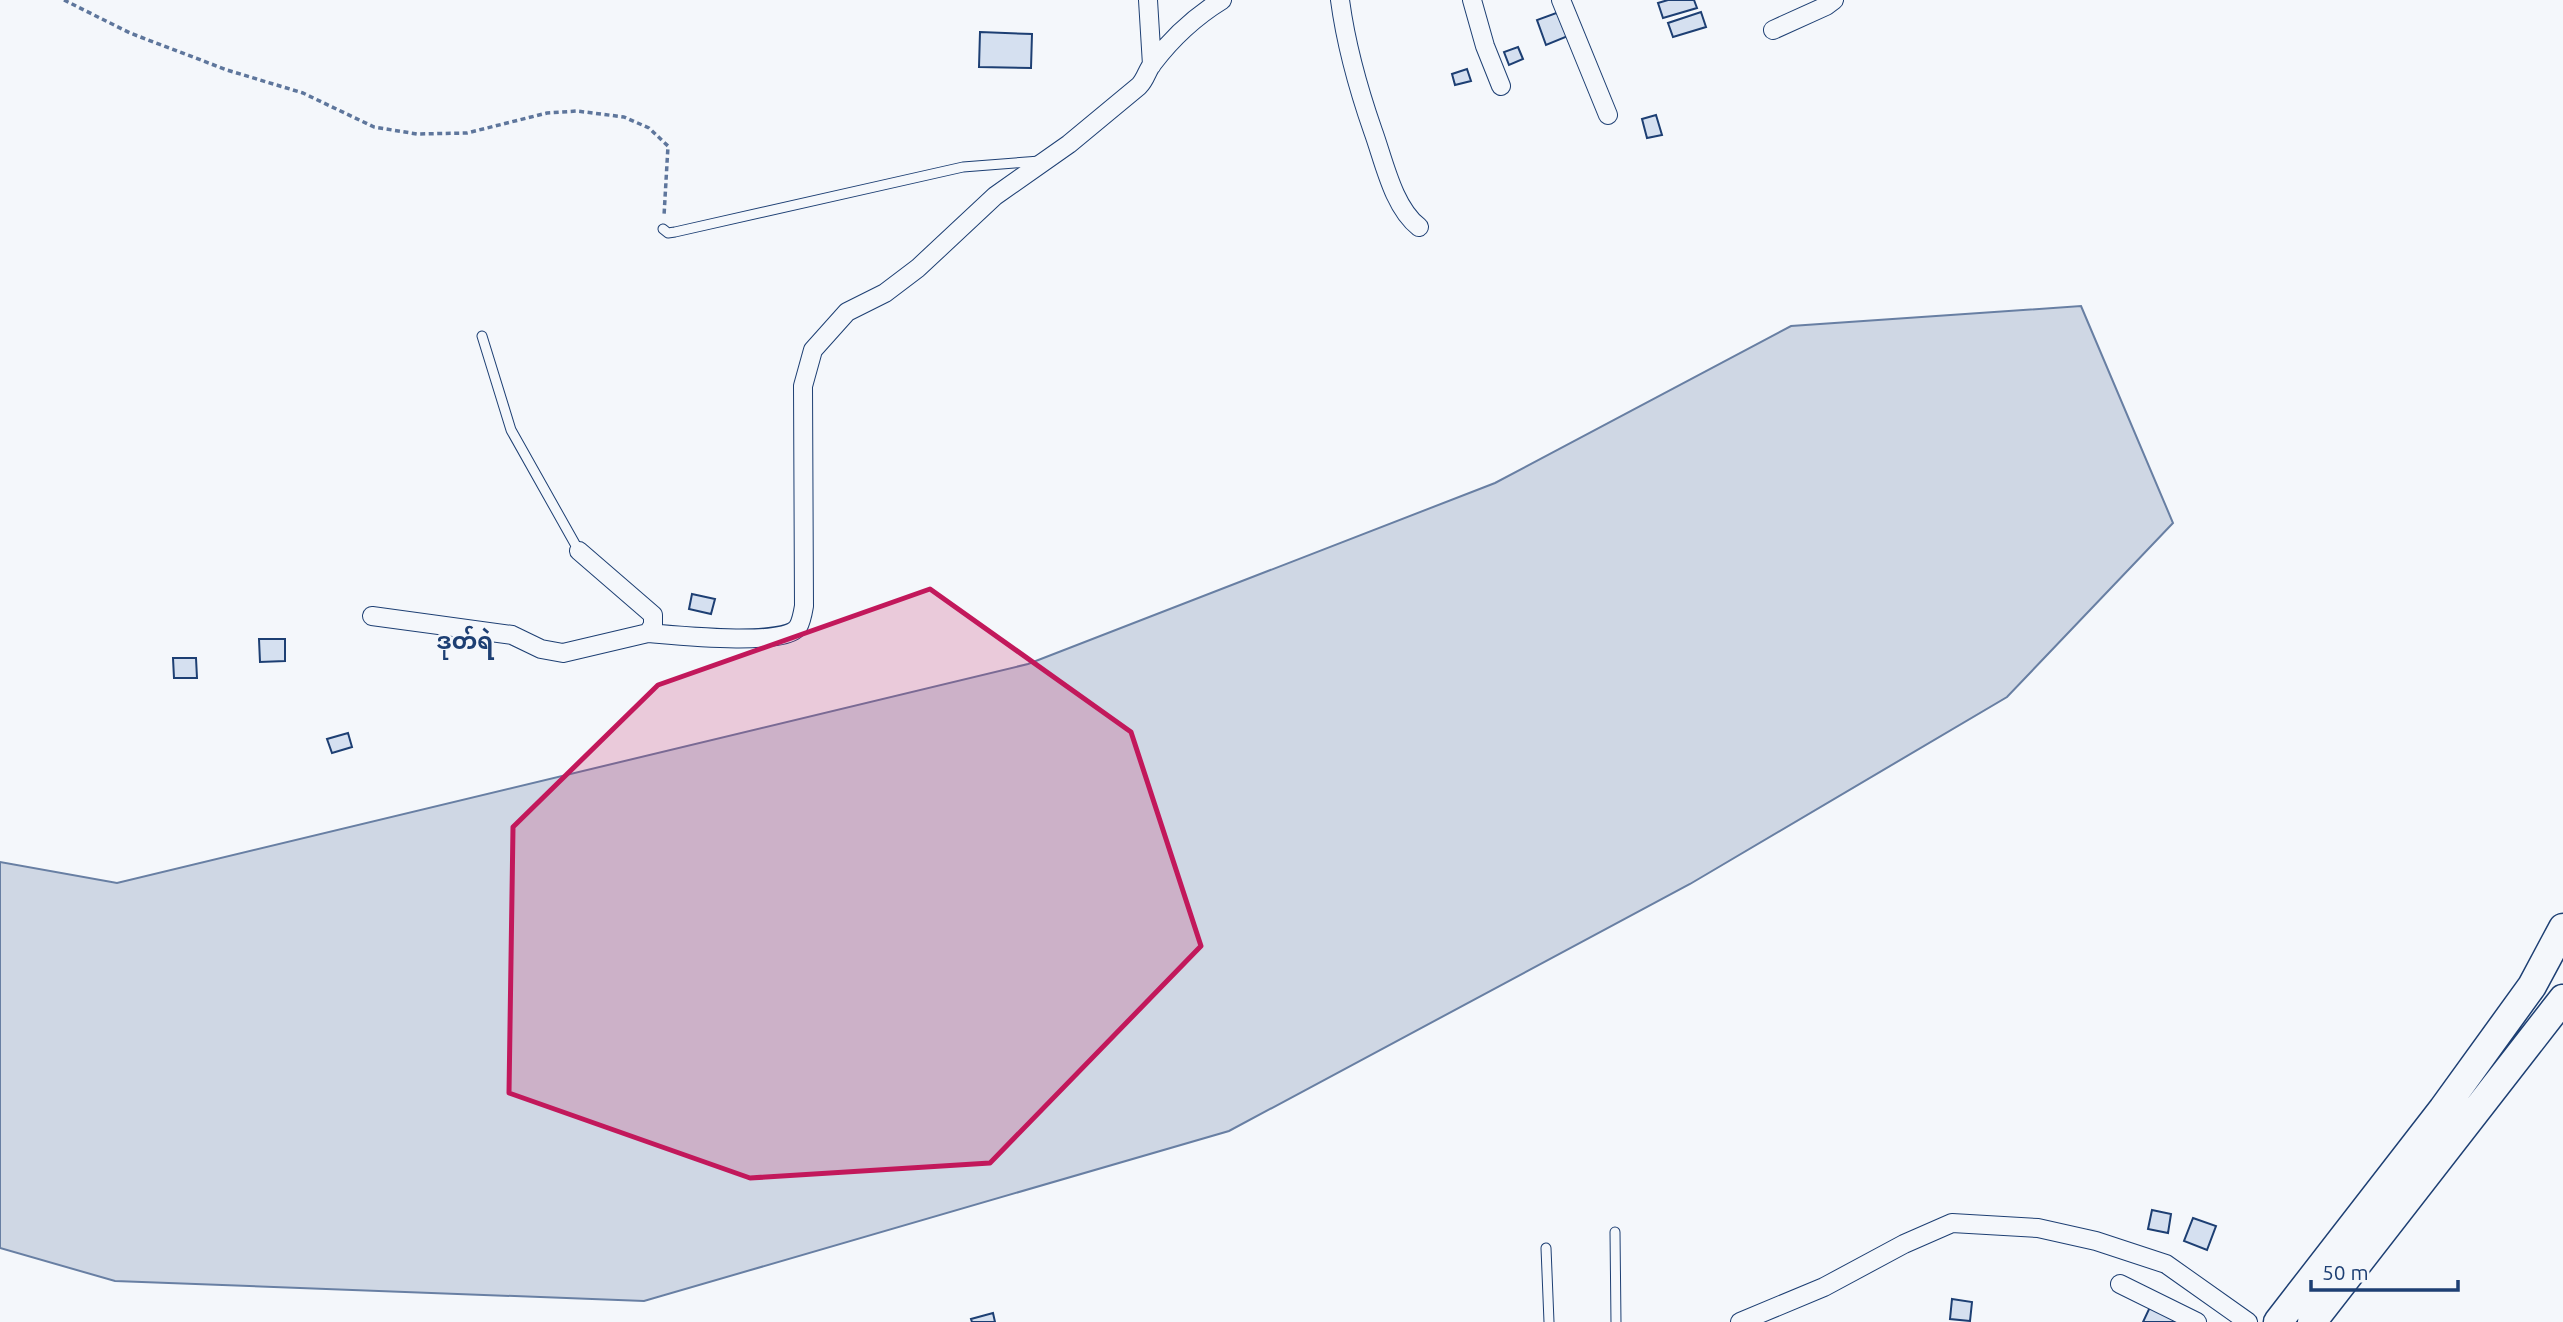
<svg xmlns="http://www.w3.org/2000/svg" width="2563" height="1322" viewBox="0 0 2563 1322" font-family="Ubuntu,'Noto Sans Myanmar',sans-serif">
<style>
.water{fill:#cfd7e4;stroke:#687fa3;stroke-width:2}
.building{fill:#d5e0f0;stroke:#1d3f73;stroke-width:2}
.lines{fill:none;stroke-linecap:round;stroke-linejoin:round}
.service-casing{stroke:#1d3f73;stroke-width:11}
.minor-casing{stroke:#1d3f73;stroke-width:20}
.primary-casing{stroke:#1d3f73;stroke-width:31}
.path{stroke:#5e769c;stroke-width:3.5;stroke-dasharray:5 3.5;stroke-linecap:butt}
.service{stroke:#f4f7fb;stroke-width:9}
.minor{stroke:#f4f7fb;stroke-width:18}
.primary{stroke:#f4f7fb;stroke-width:28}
.marked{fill:#c2185b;fill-opacity:0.2;stroke:#c2185b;stroke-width:5;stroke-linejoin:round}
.labels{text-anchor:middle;stroke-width:5;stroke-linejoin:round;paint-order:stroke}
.quarter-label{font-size:23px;font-weight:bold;fill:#1d3f73;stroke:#f4f7fb}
</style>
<rect width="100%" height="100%" fill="#f4f7fb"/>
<!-- water -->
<path class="water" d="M2081,306l92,217 -166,174 -317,187 -461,247 -585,170 -529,-20 -115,-33v-386l117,21 911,-219 467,-181 296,-157z"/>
<!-- building -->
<path class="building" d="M1668,0h26l3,8 -34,10 -5,-15z
M1559,12l9,24 -22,9 -9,-25z
M1701,12l5,15 -33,10 -5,-14z
M980,32l52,2 -1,34 -52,-1z
M1518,47l5,12 -14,6 -5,-13z
M1467,69l4,12 -16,4 -3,-11z
M1656,115l6,20 -15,3 -5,-19z
M692,594l23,5 -4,15 -22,-5z
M259,639h26v22l-25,1z
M173,658h23l1,20h-23z
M348,733l4,14 -20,6 -5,-14z
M2152,1210l19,4 -3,19 -20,-4z
M2193,1218l23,8 -9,24 -23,-9z
M1952,1299l20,3 -2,19 -20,-2z
M2150,1307l33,15h-40z
M993,1313l2,9h-23l-1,-3z"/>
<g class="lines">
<!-- service casing -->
<g class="service-casing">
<path id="service" d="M663,229l5,4 7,-1 288,-65 77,-6
M482,336l29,94 68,121
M1615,1232l1,90
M1546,1248l3,74"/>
</g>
<!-- minor casing -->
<g class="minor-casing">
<path id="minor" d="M1148,0l4,65
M1340,0c6,45 18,88 33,131 11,30 20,76 46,96
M1472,0l13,46 16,40
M1561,0l47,115
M1773,30l53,-24 8,-6
M579,551l74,64v10l-5,8c25,2 136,14 150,-6 3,-5 5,-15 6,-21l-1,-220 10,-36 34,-38 38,-19 33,-25 77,-72 74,-52 70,-58c7,-7 8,-16 14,-23 19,-25 43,-47 69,-63
M372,616l140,19 29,14 22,4 85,-20
M2120,1284l77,38
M1740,1322l84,-35 80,-43 48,-21 86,5 58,13 70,23 82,58"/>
</g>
<!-- primary casing -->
<g class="primary-casing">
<path id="primary" d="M2278,1322l165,-213 89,-123 31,-58
M2312,1322l251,-323"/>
</g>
<!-- path -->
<path class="path" d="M64,0l66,33 97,37 76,23 71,34 43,7 50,-1 80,-20 30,-2 47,6 25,11 19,18 -4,70"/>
<!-- service -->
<use href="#service" class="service"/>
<!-- minor -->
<use href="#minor" class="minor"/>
<!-- primary -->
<use href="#primary" class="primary"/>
</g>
<!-- marked area -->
<path class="marked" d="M930,589l201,143 70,214 -211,217 -240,15 -241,-85 4,-266 145,-142z"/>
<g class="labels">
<!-- quarter labels -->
<g class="quarter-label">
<text x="465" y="649">ဒုတ်ရဲ</text>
</g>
</g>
<!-- scale -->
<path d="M2311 1280v10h147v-10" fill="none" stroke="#1d3f73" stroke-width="3.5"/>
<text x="2322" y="1280" font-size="21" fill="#1d3f73" stroke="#f4f7fb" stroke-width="5" paint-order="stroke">50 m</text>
</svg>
